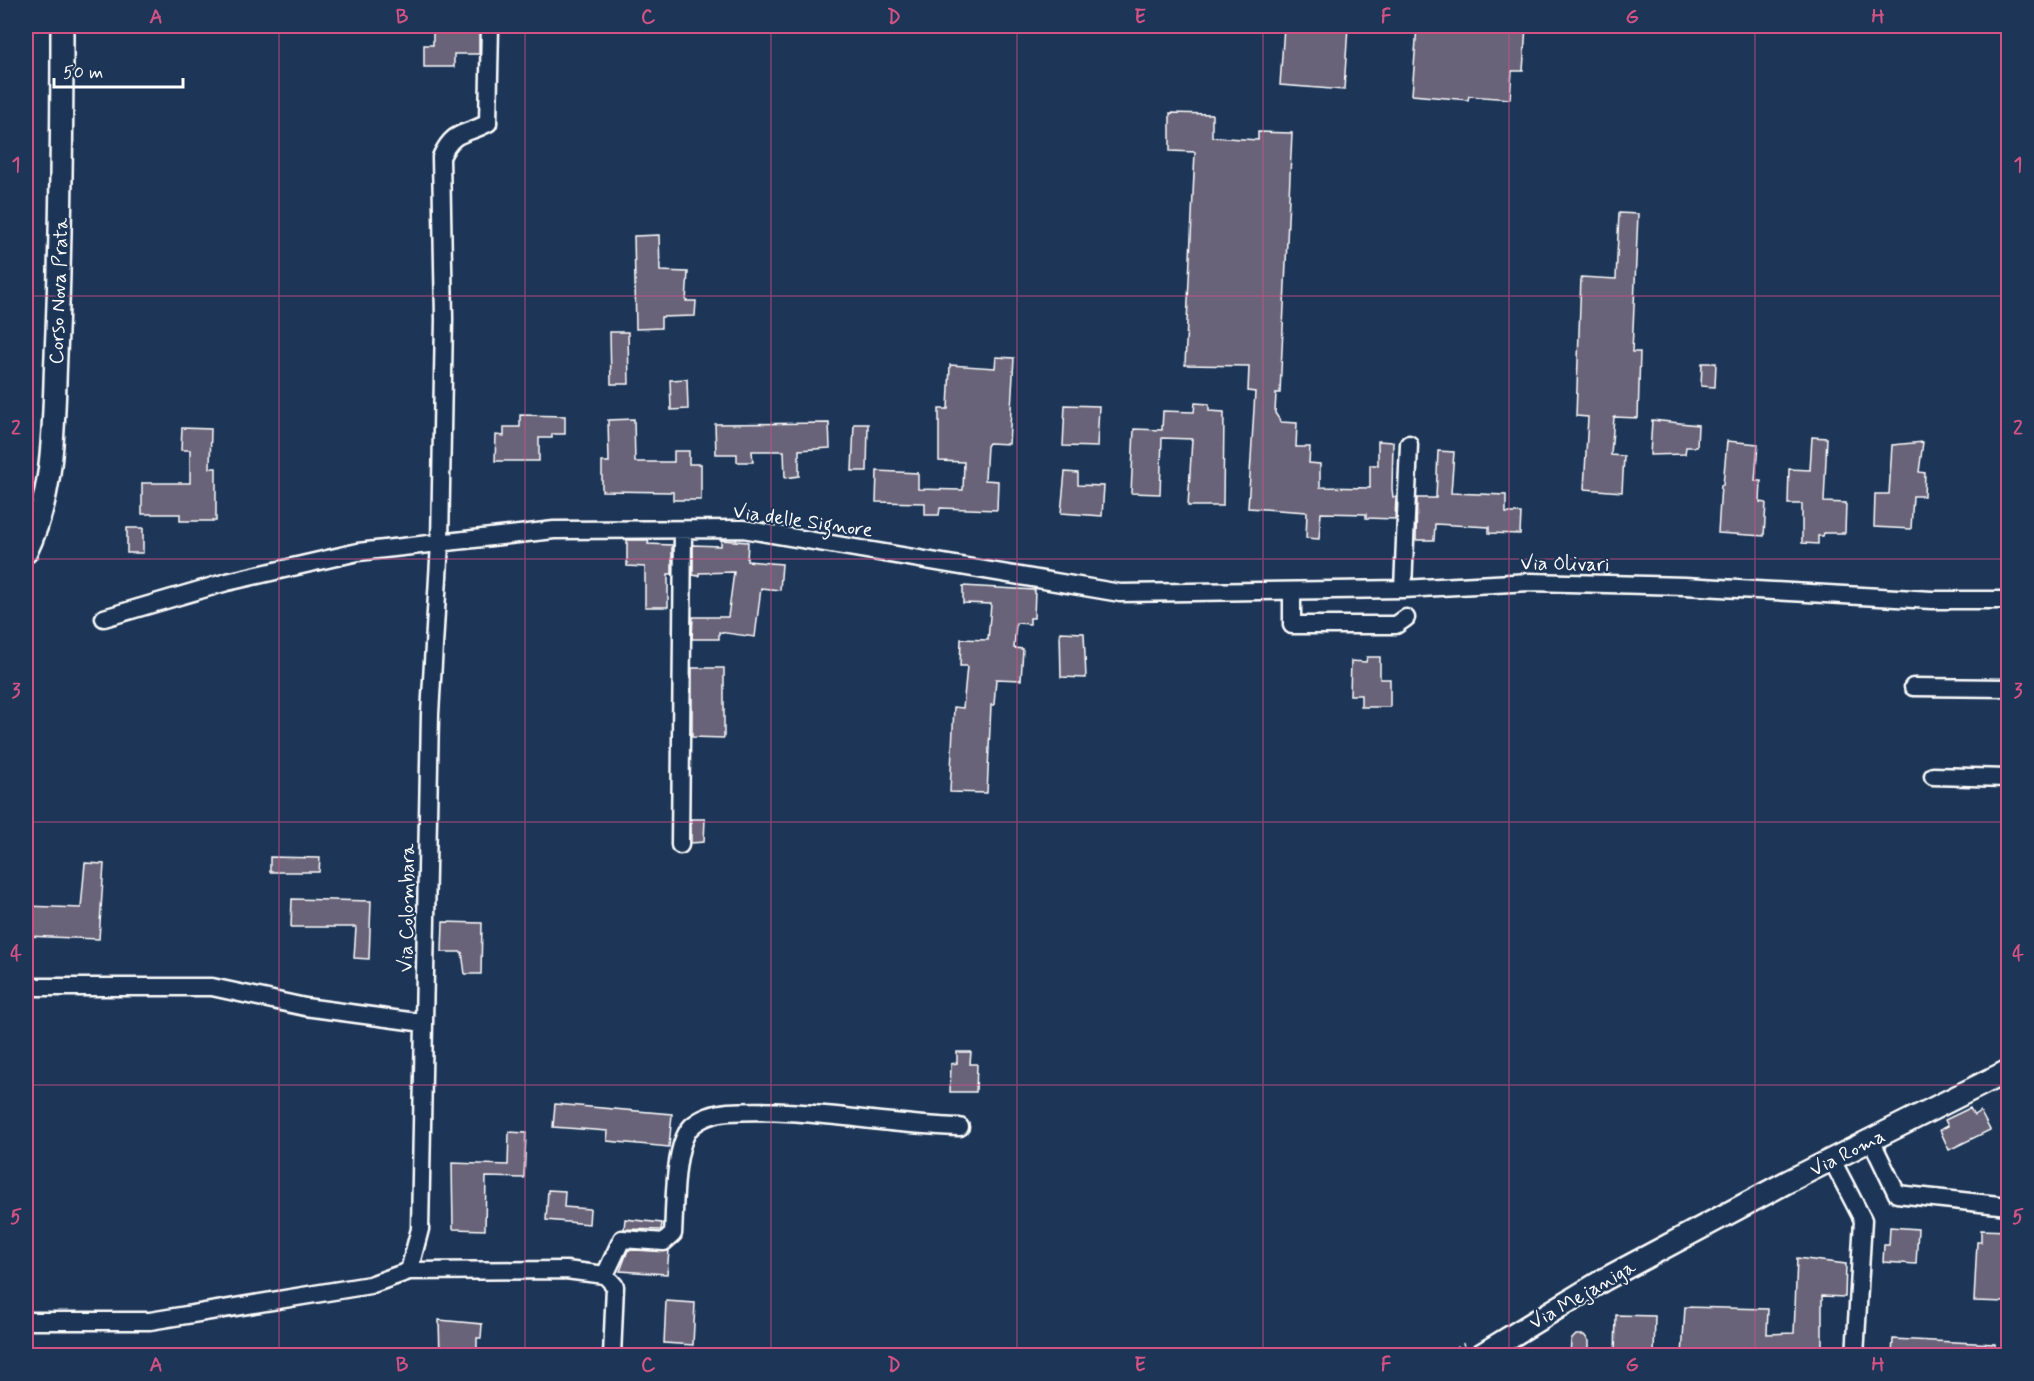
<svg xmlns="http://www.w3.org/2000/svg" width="2034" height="1381" viewBox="0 0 2034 1381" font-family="Mynerve,sans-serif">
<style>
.building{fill:#696479;stroke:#fff;stroke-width:1.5}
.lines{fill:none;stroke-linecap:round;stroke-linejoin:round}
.minor-casing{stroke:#fff;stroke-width:21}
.major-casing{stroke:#fff;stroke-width:26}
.path{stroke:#fff;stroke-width:3;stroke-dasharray:6 4.5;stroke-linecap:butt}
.minor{stroke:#1d3557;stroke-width:16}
.major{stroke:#1d3557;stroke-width:21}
.grid{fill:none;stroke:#d15284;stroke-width:1.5;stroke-opacity:0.55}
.labels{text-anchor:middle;stroke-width:4.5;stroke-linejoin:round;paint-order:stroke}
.street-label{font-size:20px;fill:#fff;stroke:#1d3557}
.neatline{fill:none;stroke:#d15284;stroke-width:2}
.grid-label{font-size:20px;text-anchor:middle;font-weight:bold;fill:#d15284}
</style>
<rect width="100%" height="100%" fill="#1d3557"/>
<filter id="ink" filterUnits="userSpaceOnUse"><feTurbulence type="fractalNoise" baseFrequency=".0167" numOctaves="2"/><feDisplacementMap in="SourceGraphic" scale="12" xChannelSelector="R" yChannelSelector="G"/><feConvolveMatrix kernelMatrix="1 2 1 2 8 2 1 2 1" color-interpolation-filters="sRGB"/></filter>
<g filter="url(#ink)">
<!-- building -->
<path class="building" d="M1284,26h64l-4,64 -64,-5z
M1417,26h109l-3,45h-11l-2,28 -41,-3 -1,4 -56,-5z
M479,27v27h-25v13h-30v-22h9v-17z
M1170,113l42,1v23l46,3v-8l34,1 -12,260h-4l-1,20 6,9 16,1 -1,24h14l-1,16 11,1v23l50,1v-23h8v-24l15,1 -1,47 1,8h3l-1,22 -29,-1v-4l-45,-1 -2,26 -13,-1 1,-26 -59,-4 7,-116 -7,-1 1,-25 -64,-1 10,-213 -25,-1z
M1619,213l19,1 -6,138h8l-2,66 -24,-1 -3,38 13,1 -2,36 -38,-3 4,-72 -12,-1 5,-139 35,2z
M659,235l1,36 28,1 -2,29h10l-1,15 -34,1v11l-25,1 -2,-93z
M610,332h18l1,52h-18z
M996,357l18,1 -5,86 -20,-1 -2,3 -2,34 13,1 -1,29 -57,-2 -1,7h-14v-12l-49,-1 1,-31 41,2v16l45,1 1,-28 -25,-1v-52h9l2,-44 45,3z
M1702,363h14l-1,24 -14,-1z
M687,379l1,30 -17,1 -1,-30z
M1195,403l14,1v7l15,1 -1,94h-35l4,-67 -30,-1 -2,56 -29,-1 3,-64 28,1 1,-19 31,1z
M1065,405l34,1 -2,41 -34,-1z
M520,415l45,1v18h-13v4h-13v23h-44l1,-26 8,1v-9h16z
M634,419l1,43h39v-11h15v13h12v36h-28v-8l-71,-1v-29h7l-1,-42z
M1652,420l46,5 -1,22h-11l-1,7 -35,1z
M829,423l1,25 -31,2v26l-14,2 -1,-27h-32l1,11h-16v-8h-21l-1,-30z
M854,424h14l-1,47h-15z
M182,428l29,1 -1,39h6v53h-36v-7h-38v-31h48v-33h-9z
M1812,437l15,1 -3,64 22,1 -1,30h-21l-1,3h-5v8l-16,-1v-39h-14l1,-35 21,1z
M1727,441l31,3 -3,37h6l-1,21 6,1 -2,33 -46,-3 3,-48h2z
M1923,442l-4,30 6,1 -1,23h-11l-2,33 -37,-2 1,-33h14l3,-49z
M1438,451l16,1 -3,41 55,2v18h15l-1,21 -31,-1v-6l-54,-3 -1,16h-18l1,-42h19z
M1065,472l13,1v12l26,1 -2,30 -41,-3z
M127,528h16v25h-16z
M627,540h22l-1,4 24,1v29h-4v33h-23v-40l-18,-1z
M721,540l27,2 -1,19 35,3 -2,26 -19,-2 -6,49 -36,-5v7h-27l1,-22h35l6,-45 -35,1v3l-6,-1v-30l28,1z
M963,586l72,4 -1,28h-4v6l-14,-1 -2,25 9,1 -2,31 -25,-1 -2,26h-3l-4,88 -37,-1 4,-85 9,1 4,-42h-7l1,-27 27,1 3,-36 -28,-1z
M1060,632l24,1 2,45 -25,-1z
M1367,657h13v22h10v28h-29v-12h-11l1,-34 15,1z
M692,668h32v70l-32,-1z
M691,819h14l-1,23 -13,1z
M270,857l50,1 -1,14h-49z
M85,863l19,1 -5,75 -73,-3v-30l55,2z
M292,899l79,2 -2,58 -15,-1 2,-31h-65z
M443,922l39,1 -1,51h-16l-3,-22h-20z
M957,1052h14l-1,12h7l-1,28h-26l1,-28 6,-1z
M555,1104l117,10 -3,33 -62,-6 1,-10 -55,-4z
M1970,1108l4,7 6,-4 10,19 -41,20 -9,-20 8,-4 -3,-6z
M509,1132l17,1 -2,45 -38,-1 -1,53 -32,-1 -1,-66 56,2z
M548,1190l17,1 -1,16 26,2 -1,15 -43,-4z
M625,1219l37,4 -1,7 -37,-1z
M1890,1227l28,2 -2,35 -33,-2 1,-17h5z
M1981,1230l27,1 -1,71 -33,-1 3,-59h4z
M628,1250l41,1 -2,23 -47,-3z
M1797,1258l49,6 -1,33 -23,-1v60h-140l3,-49 83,2 -1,25 27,-1z
M666,1301l29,2 -2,42 -29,-2z
M1616,1315l39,1 -1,40h-39z
M439,1320l43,4 -1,14h-4v11l-21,-1v8h-16z
M1576,1335h8l5,6v15h-19l1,-16z
M1893,1339l102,5v12h-103z"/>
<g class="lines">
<!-- minor casing -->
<g class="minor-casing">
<path id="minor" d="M1403,589l6,-145
M1292,591v34h104l10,-7
M104,618l123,-36 131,-30 196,-22 189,-1 377,64 283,-4 127,-7 155,4 247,14h76
M1913,687l95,1
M1933,776l75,2
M680,845l3,-315
M26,987h186l93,20 119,16
M1871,1140l26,54 111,12
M1832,1160l31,60 -8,136
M409,1271l157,-1 39,5 10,11 -3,70
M605,1275l17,-36 42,3 9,-8c2,-27 0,-87 18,-107 9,-9 24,-14 37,-15 75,-5 156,13 232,15
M26,1321h124l220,-36 39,-14 11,-42 10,-515 10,-171 4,-224 -3,-162c13,-28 23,-21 47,-34l2,-97"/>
</g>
<!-- major casing -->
<g class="major-casing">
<path id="major" d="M26,552c30,-61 27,-131 30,-197 5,-110 6,-220 6,-329
M1479,1356l126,-77 182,-97 221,-111"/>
</g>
<!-- path -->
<path class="path" d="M1445,1356l19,-12"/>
<!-- minor -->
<use href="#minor" class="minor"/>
<!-- major -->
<use href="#major" class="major"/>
</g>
</g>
<!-- grid -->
<path class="grid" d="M279,26v1330M525,26v1330M771,26v1330M1017,26v1330M1263,26v1330M1509,26v1330M1755,26v1330M26,296h1982M26,559h1982M26,822h1982M26,1085h1982"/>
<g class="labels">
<!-- street labels -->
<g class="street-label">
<text transform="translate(58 291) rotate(-88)" y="7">Corso Nova Prata</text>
<text transform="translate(803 520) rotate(8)" y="7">Via delle Signore</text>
<text transform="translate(1565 563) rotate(1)" y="7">Via Olivari</text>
<text transform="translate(406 908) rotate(-89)" y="7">Via Colombara</text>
<text transform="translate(1847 1152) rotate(-27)" y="7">Via Roma</text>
<text transform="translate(1582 1294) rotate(-30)" y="7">Via Mejaniga</text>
</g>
</g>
<!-- margin -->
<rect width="2034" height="1381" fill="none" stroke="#1d3557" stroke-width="66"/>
<!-- scale -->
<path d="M54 78v9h129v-9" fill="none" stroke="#ffffff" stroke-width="3"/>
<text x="63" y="78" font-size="18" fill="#ffffff" stroke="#1d3557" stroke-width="4.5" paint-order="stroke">50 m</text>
<rect x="33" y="33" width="1968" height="1315" class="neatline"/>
<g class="grid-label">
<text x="156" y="23">A</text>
<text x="402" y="23">B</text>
<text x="648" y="23">C</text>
<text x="894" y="23">D</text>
<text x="1140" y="23">E</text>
<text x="1386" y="23">F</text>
<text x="1632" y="23">G</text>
<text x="1878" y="23">H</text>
<text x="16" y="171">1</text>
<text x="2018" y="171">1</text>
<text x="16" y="434">2</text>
<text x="2018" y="434">2</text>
<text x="16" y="697">3</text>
<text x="2018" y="697">3</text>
<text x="16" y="960">4</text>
<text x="2018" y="960">4</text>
<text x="16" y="1223">5</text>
<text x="2018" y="1223">5</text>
<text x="156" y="1371">A</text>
<text x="402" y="1371">B</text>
<text x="648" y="1371">C</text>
<text x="894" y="1371">D</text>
<text x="1140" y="1371">E</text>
<text x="1386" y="1371">F</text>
<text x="1632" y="1371">G</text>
<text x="1878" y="1371">H</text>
</g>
</svg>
